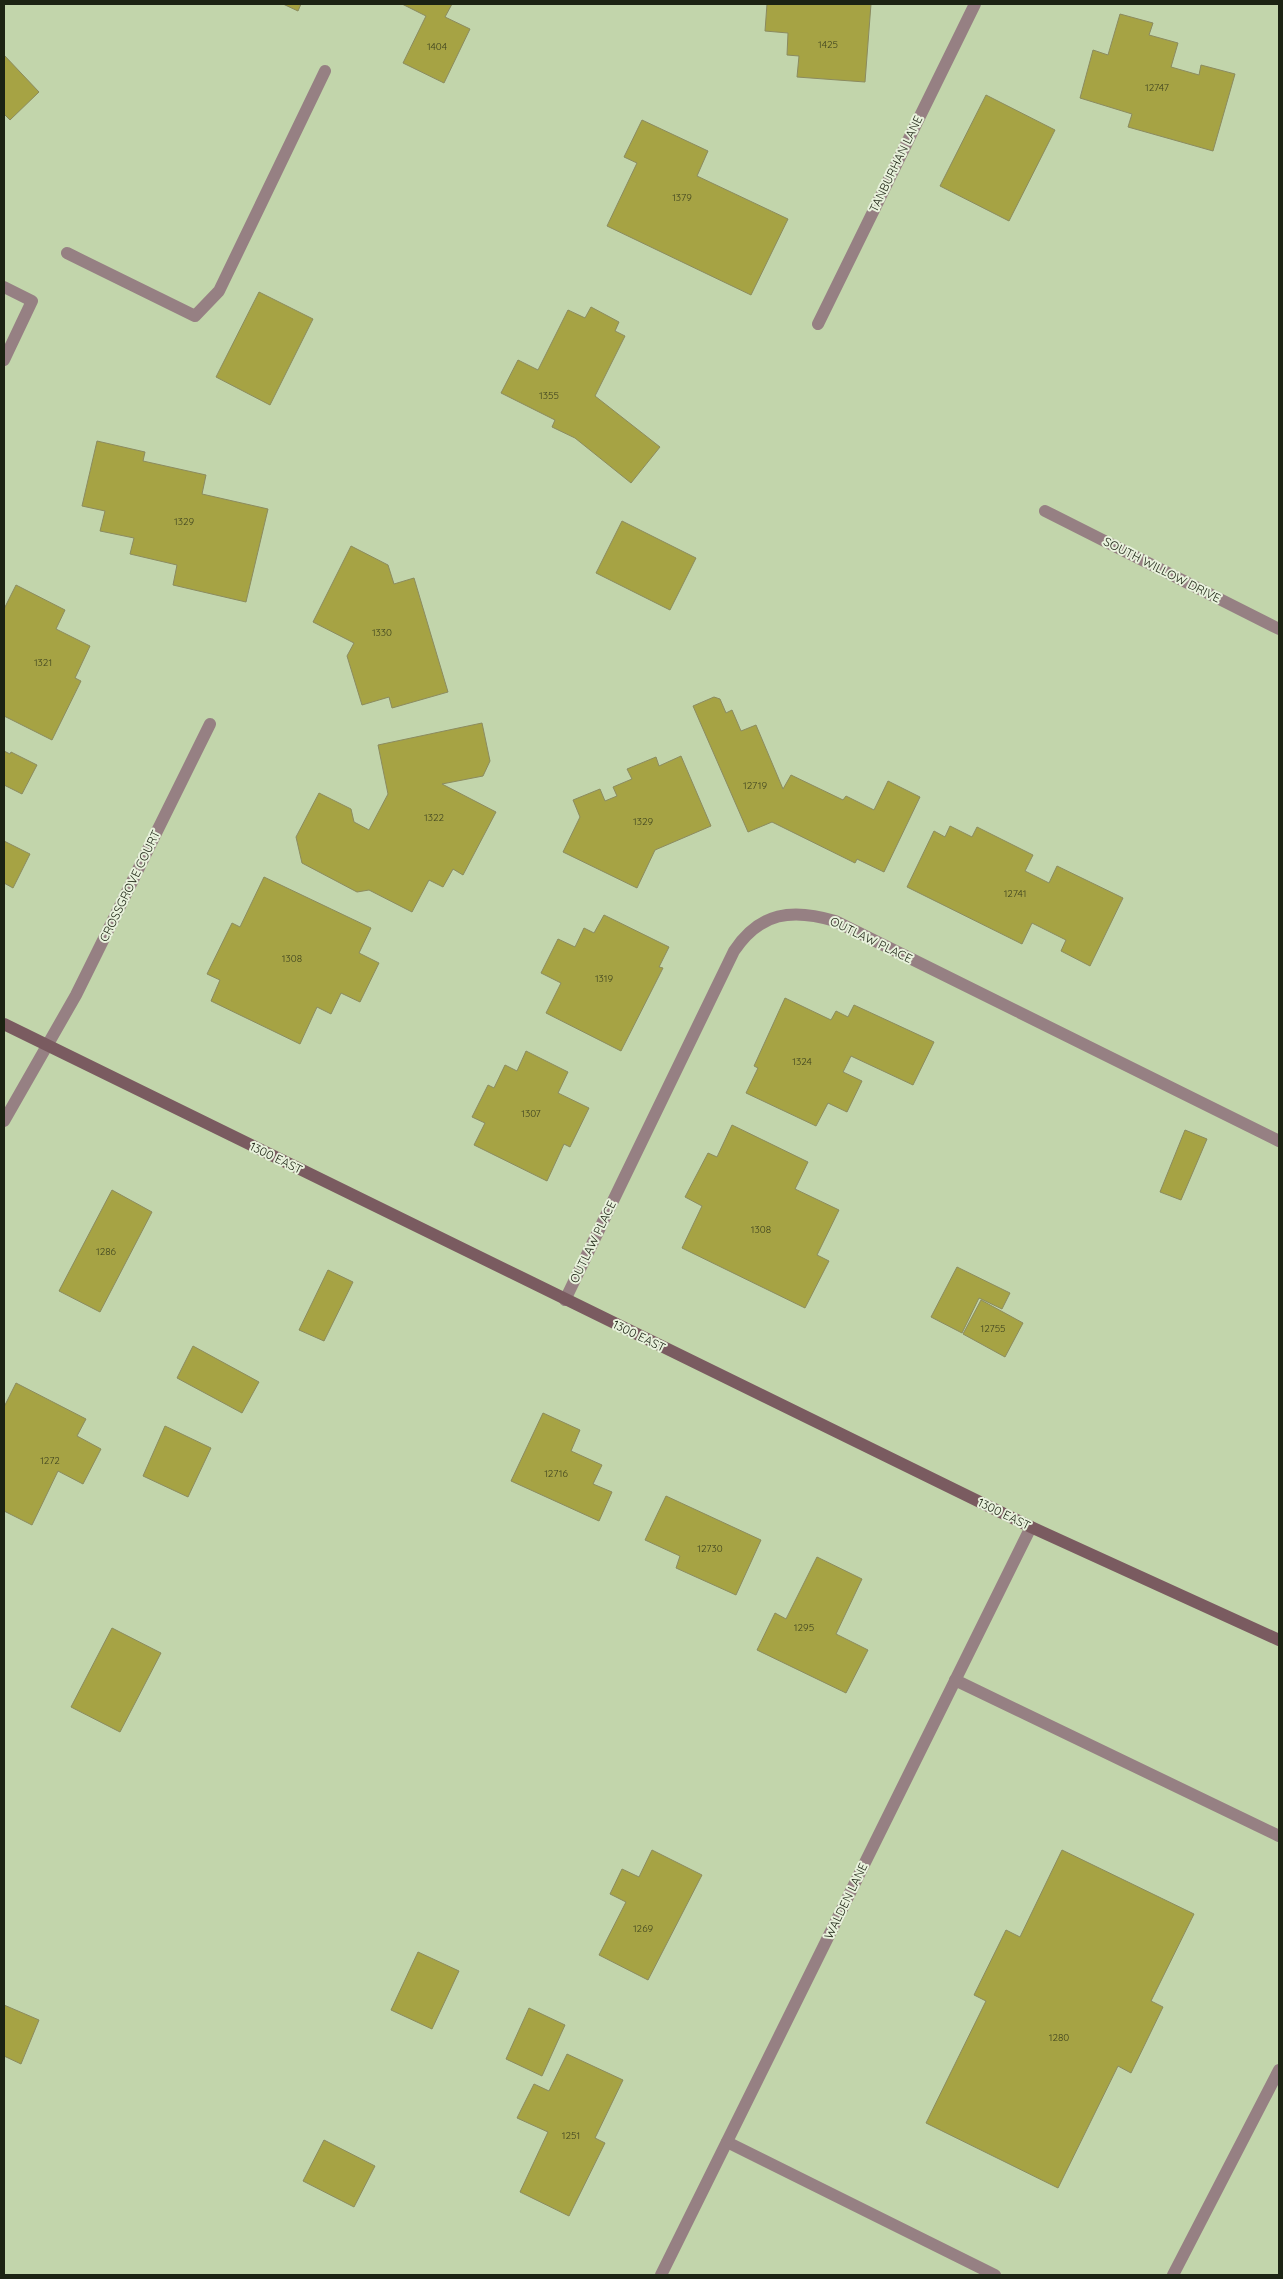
<svg xmlns="http://www.w3.org/2000/svg" width="1283" height="2279" viewBox="0 0 1283 2279" font-family="Quicksand,sans-serif">
<style>
.building{fill:#a6a344;stroke:#8b8b5f}
.lines{fill:none;stroke-linecap:round;stroke-linejoin:round}
.service{stroke:#968083;stroke-width:12}
.minor{stroke:#968083;stroke-width:12}
.secondary{stroke:#7a5b60;stroke-width:12}
.labels{text-anchor:middle;stroke-width:4;stroke-linejoin:round;paint-order:stroke}
.number-label{font-size:10px;fill:#3e431f}
.street-label{font-size:12px;fill:#1c2313;stroke:#e8f2dc}
</style>
<rect width="100%" height="100%" fill="#c2d5ab"/>
<!-- building -->
<path class="building" d="M283,4h18l-3,7z
M402,4h50l-7,13 25,12 -26,54 -41,-20 23,-47z
M767,4h104l-6,78 -68,-5 2,-21 -12,-1 1,-22 -23,-2z
M1120,14l33,9 -4,12 29,8 -7,24 28,8 2,-10 34,9 -22,77 -85,-24 4,-13 -52,-16 13,-48 15,5z
M4,55l35,37 -29,28 -5,-5 -1,1z
M986,95l69,35 -46,91 -69,-35z
M642,120l66,31 -11,25 91,43 -37,76 -144,-69 30,-63 -13,-6z
M259,292l54,27 -43,86 -54,-28z
M591,307l28,15 -4,9 10,5 -30,60 65,51 -29,36 -56,-45 -23,-11 3,-7 -54,-27 17,-33 20,10 30,-60 17,8z
M97,441l48,11 -2,9 63,14 -4,19 66,15 -22,93 -73,-17 4,-20 -47,-11 4,-16 -34,-7 5,-20 -23,-5z
M622,521l74,37 -26,52 -74,-37z
M351,546l37,19 6,19 20,-6 34,114 -56,16 -3,-11 -27,8 -15,-49 7,-13 -41,-21z
M16,585l49,25 -9,19 34,17 -15,32 6,3 -29,59 -48,-24v-107z
M714,697l6,2 6,14 6,-3 9,21 15,-6 27,64 8,-14 52,25 3,-4 28,14 14,-29 32,16 -36,75 -27,-13 -2,4 -83,-41 -24,10 -55,-126z
M482,723l8,38 -7,15 -41,8 54,28 -33,63 -10,-6 -10,18 -14,-7 -17,32 -43,-22 -12,2 -55,-29 -6,-26 23,-44 32,16 3,13 15,8 19,-36 -10,-49z
M4,751l6,3 1,-2 26,13 -15,29 -18,-9z
M681,756l30,70 -56,24 -18,38 -74,-36 17,-35 -7,-17 27,-11 5,12 12,-5 -4,-9 19,-8 -5,-10 29,-12 3,9z
M950,826l22,11 5,-10 56,28 -8,16 24,12 8,-17 66,32 -33,68 -29,-15 5,-11 -34,-17 -10,21 -115,-57 27,-56 11,6z
M4,841l26,13 -17,34 -9,-5z
M264,877l107,51 -12,25 20,10 -19,39 -19,-9 -10,21 -14,-7 -17,37 -89,-43 9,-21 -13,-6 25,-51 8,4z
M604,915l65,32 -10,20 4,1 -42,83 -75,-38 15,-30 -20,-10 17,-34 17,8 9,-19 10,5z
M785,998l46,22 5,-9 12,6 6,-12 80,37 -21,43 -62,-29 -8,16 19,9 -15,31 -19,-9 -12,23 -70,-33 12,-25 -4,-2z
M526,1051l42,21 -10,21 31,15 -19,39 -6,-3 -17,37 -73,-36 11,-22 -13,-6 16,-32 6,3 11,-23 12,6z
M732,1125l76,37 -13,27 44,21 -22,45 12,6 -24,47 -123,-60 20,-42 -17,-9 23,-44 9,4z
M1185,1130l22,9 -26,61 -21,-8z
M112,1190l40,22 -52,100 -41,-21z
M957,1267l53,26 -8,16 -23,-11 -17,35 -31,-16z
M328,1270l25,12 -29,59 -25,-11z
M981,1300l42,23 -18,34 -42,-23z
M193,1346l66,36 -17,31 -65,-35z
M16,1383l70,36 -9,17 24,13 -18,35 -25,-13 -26,54 -28,-14v-104z
M543,1413l37,17 -9,21 31,14 -9,19 19,8 -13,29 -88,-40z
M165,1426l46,22 -23,49 -45,-21z
M666,1496l95,44 -25,55 -60,-27 4,-12 -35,-16z
M817,1557l45,22 -26,55 32,16 -22,43 -89,-43 18,-37 11,6z
M112,1628l49,25 -41,79 -49,-25z
M652,1850l50,25 -54,105 -49,-25 27,-53 -16,-8 12,-25 17,8z
M1062,1850l132,64 -43,87 12,6 -32,66 -13,-7 -60,122 -132,-65 60,-122 -12,-6 32,-65 14,7z
M418,1952l41,19 -27,58 -41,-19z
M4,2005l35,15 -18,44 -17,-8z
M529,2008l36,17 -23,51 -36,-17z
M567,2054l56,26 -28,58 10,5 -36,73 -49,-24 28,-60 -31,-14 17,-34 15,7z
M324,2140l51,26 -21,41 -51,-26z"/>
<g class="lines">
<!-- service -->
<path class="service" d="M67,253l128,63 24,-25 106,-220
M955,1680l324,156
M727,2142l268,133
M1173,2275l106,-205"/>
<!-- minor -->
<path class="minor" d="M4,287l28,14 -28,59
M818,324l157,-320
M1045,511l234,118
M4,1121l72,-126 134,-271
M565,1300l169,-349c26,-39 58,-43 101,-30l444,220
M661,2275l370,-748"/>
<!-- secondary -->
<path class="secondary" d="M4,1024l1027,503 248,113"/>
</g>
<g class="labels">
<!-- number labels -->
<g class="number-label">
<text x="828" y="48">1425</text>
<text x="437" y="50">1404</text>
<text x="1157" y="91">12747</text>
<text x="682" y="201">1379</text>
<text x="549" y="399">1355</text>
<text x="184" y="525">1329</text>
<text x="382" y="636">1330</text>
<text x="43" y="666">1321</text>
<text x="755" y="789">12719</text>
<text x="434" y="821">1322</text>
<text x="643" y="825">1329</text>
<text x="1015" y="897">12741</text>
<text x="292" y="962">1308</text>
<text x="604" y="982">1319</text>
<text x="802" y="1065">1324</text>
<text x="531" y="1117">1307</text>
<text x="761" y="1233">1308</text>
<text x="106" y="1255">1286</text>
<text x="993" y="1332">12755</text>
<text x="50" y="1464">1272</text>
<text x="556" y="1477">12716</text>
<text x="710" y="1552">12730</text>
<text x="804" y="1631">1295</text>
<text x="643" y="1932">1269</text>
<text x="1059" y="2041">1280</text>
<text x="571" y="2139">1251</text>
</g>
<!-- street labels -->
<g class="street-label">
<text transform="translate(896 164) rotate(-64)" y="4">TANBURHAN LANE</text>
<text transform="translate(1162 570) rotate(27)" y="4">SOUTH WILLOW DRIVE</text>
<text transform="translate(130 886) rotate(-64)" y="4">CROSSGROVE COURT</text>
<text transform="translate(871 940) rotate(26)" y="4">OUTLAW PLACE</text>
<text transform="translate(276 1158) rotate(26)" y="4">1300 EAST</text>
<text transform="translate(593 1242) rotate(-64)" y="4">OUTLAW PLACE</text>
<text transform="translate(639 1336) rotate(26)" y="4">1300 EAST</text>
<text transform="translate(1004 1514) rotate(26)" y="4">1300 EAST</text>
<text transform="translate(846 1901) rotate(-64)" y="4">WALDEN LANE</text>
</g>
</g>
<!-- border -->
<rect width="1283" height="2279" fill="none" stroke="#1c2313" stroke-width="10"/>
</svg>
